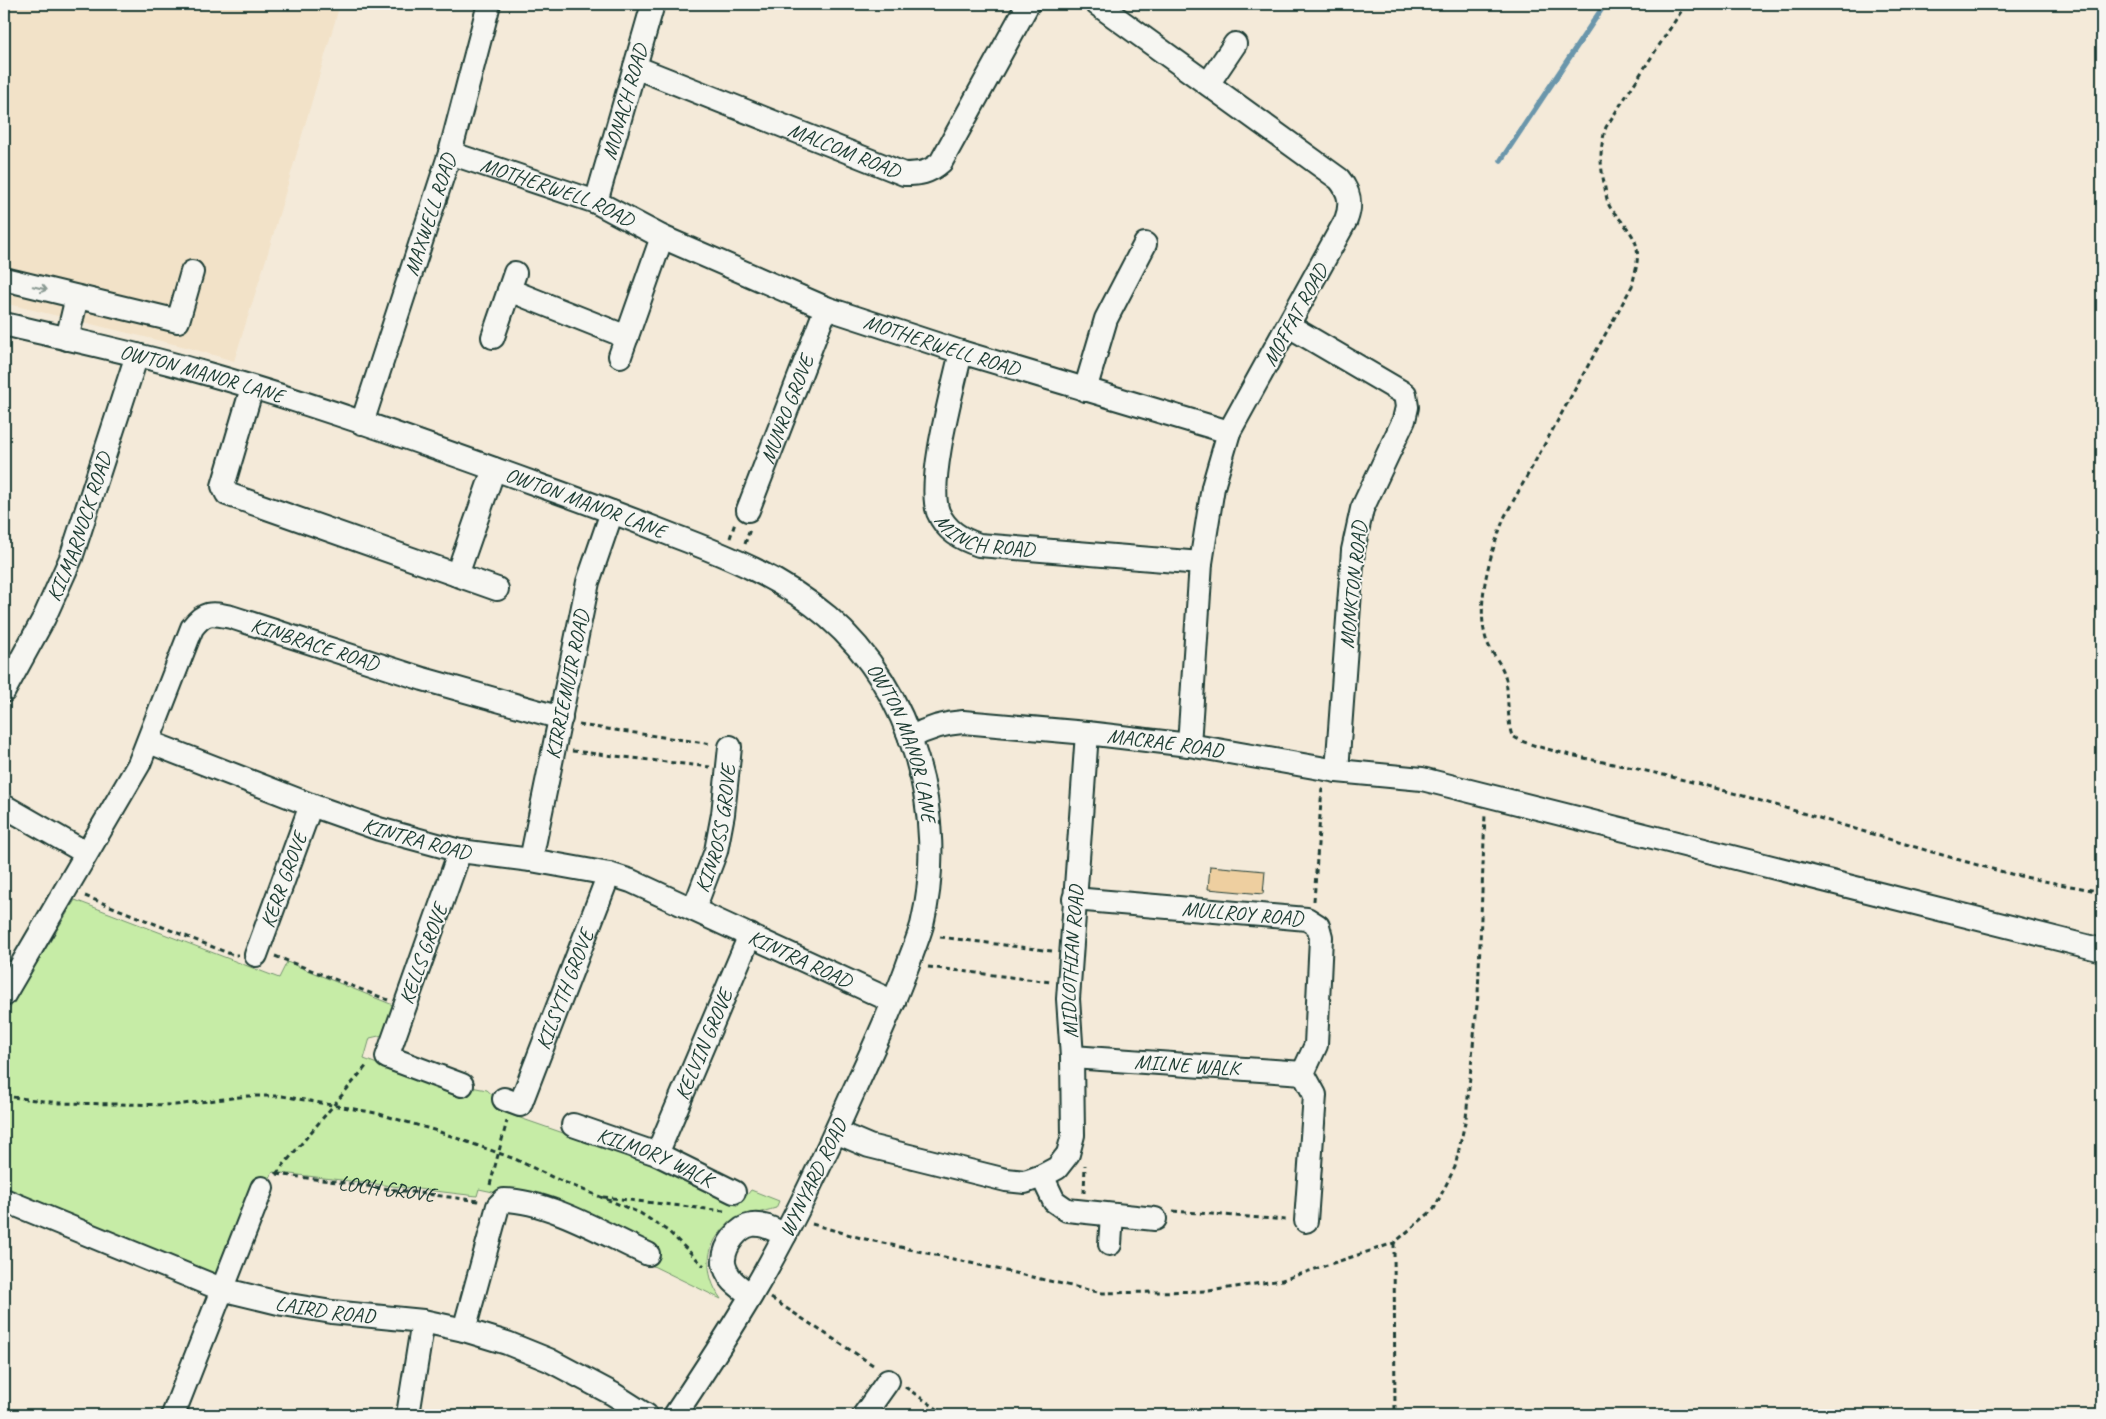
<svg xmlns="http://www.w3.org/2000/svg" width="2106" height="1419" viewBox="0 0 2106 1419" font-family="Caveat,sans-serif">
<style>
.built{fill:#f2e2c8}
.green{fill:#c6eca6;stroke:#72946d}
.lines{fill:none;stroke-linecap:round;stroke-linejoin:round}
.stream{stroke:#6a96ab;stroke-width:5.5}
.building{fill:#eecfa0;stroke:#1f3d34}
.minor-casing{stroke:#1f3d34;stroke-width:26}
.path{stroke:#1f3d34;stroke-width:3;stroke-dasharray:5 4;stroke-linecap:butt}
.minor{stroke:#f6f6f2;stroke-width:22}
.oneway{stroke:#8a9a93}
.labels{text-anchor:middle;stroke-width:4;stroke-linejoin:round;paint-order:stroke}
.street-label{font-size:21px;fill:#1f3d34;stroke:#f6f6f2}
</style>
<rect width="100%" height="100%" fill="#f4ead9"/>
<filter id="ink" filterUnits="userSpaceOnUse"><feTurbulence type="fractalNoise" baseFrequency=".02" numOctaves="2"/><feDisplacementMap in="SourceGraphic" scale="10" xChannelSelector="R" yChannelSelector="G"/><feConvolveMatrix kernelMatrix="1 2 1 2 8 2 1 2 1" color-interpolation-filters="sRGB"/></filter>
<g filter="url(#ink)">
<!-- built -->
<path class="built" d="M4,4h336l-73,252 -33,105 -48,-14 -182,-44z"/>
<!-- green -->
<path class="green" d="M75,900l204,78 8,-16 106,43 -10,30 -13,3 -6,21 100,38 7,-10 16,3 9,8 1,12 144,50 97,46 13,-16 28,11 -3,7c-14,4 -33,8 -45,15 -27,18 -28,51 -10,76l-74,-36 -83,-56 -85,-18 -2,7 -204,-24 -56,105 -213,-88v-171z"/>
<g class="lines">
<!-- stream -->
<path class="stream" d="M1501,160l104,-156"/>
</g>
<!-- building -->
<path class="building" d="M1210,866l55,5 -2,23 -55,-5z"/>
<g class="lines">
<!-- minor casing -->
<g class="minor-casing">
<g id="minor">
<path d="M1097,4l242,175c11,13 13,25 7,41l-117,212 -16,55 -12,76 -12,182"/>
<path id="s2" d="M635,67l269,107c15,0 25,-1 37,-12l87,-158"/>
<path d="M1208,84l27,-40"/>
<path id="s3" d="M450,153l146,49 66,35 164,71 135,44 268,80"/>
<path id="s4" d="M596,202l57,-198"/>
<path d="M4,279l174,42 14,-49"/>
<path d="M509,290l118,47"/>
<path id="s5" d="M4,324c63,15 127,28 190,46 119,33 237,76 353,118 42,15 84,31 125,47 56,21 110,43 156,82 85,73 120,200 94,308 -4,14 -10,28 -15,42 -16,44 -36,87 -56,130 -30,68 -62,135 -100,199 -24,40 -50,80 -76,119"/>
<path d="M1289,326l116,68 2,13 -3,13 -42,89 -9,41 -16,221"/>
<path d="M493,337l22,-64"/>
<path d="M67,339l10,-42"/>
<path id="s6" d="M961,352c-8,36 -34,129 -23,160 8,19 23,27 41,33l222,18"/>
<path d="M620,356l42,-119"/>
<path d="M252,388l-29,98 4,8 270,95"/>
<path d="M1085,390l21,-71 39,-75"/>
<path id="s7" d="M362,423l88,-270 39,-149"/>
<path id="s8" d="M748,510l78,-202"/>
<path d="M457,575l37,-106"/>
<path id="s9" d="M4,691l40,-73 27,-60 66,-203"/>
<path id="s10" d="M910,738c16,-9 35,-15 53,-16l124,11 102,12 148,26 85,8 680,171"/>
<path id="s11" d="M149,742l162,63 68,24 81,22 71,9 78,14 22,7 263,121"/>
<path d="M4,806l82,47"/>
<path d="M460,851l-73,206 75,28"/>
<path id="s12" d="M531,860l57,-278 24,-70"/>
<path id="s13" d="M1074,899l233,20 11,7 3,11 -5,108 -13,28 12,22 -9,126"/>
<path id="s14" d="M694,909l22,-58 7,-37 7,-67"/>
<path id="s15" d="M256,955l55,-150"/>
<path id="s16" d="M4,995l135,-231 53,-136c13,-17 19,-15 39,-11l192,62 138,39"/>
<path id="s17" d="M1072,1057l231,16"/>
<path id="s18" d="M504,1099l16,6 89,-231"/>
<path id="s19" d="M573,1125l84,29 77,38"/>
<path id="s20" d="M836,1132l33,14 137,34 19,2 17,-6 15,-8 11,-14 5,-19 -1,-78 -4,-58 19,-266"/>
<path id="s21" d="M657,1154l93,-219"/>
<path d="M1042,1176l12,25 13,9 88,9"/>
<path id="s22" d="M4,1200l217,89 62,15 49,8 91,9 41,9 43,13 42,17 64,34 33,21"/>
<path d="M1110,1244l2,-29"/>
<path d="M751,1295c-6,-4 -13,-9 -18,-14 -5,-5 -10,-15 -9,-22 1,-14 14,-32 28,-34 11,-2 23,5 33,10"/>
<path d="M464,1330l34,-124 6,-6c46,1 102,35 144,54"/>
<path d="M173,1415l89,-227"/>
<path d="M408,1415l15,-94"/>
<path d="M864,1415l24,-34"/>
</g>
</g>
<!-- path -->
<g class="path">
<path d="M1686,4l-80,123c-7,24 -6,37 -1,61 1,7 2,16 7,22 8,10 20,21 24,34 4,14 -1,28 -4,42l-127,230c-14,35 -30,86 -19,123 5,15 17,25 20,41 2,11 2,49 6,55 9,12 102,29 121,33 128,28 252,73 378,106 30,7 61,12 91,18"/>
<path d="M730,538l5,-15"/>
<path d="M745,544l5,-15"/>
<path d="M579,725l133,19"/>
<path d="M572,751l138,16"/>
<path d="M85,896l148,59h5"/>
<path d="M1314,901l8,-114"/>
<path d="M940,937l112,14"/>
<path d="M275,956l113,44"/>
<path d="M928,967l123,15"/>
<path d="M4,1096l55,7 116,2 73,-9h34l94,17 61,18 78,28 39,19 86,35 28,18 36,35"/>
<path d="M276,1174l92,-110"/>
<path id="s1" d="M277,1174l202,27"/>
<path d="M490,1185l17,-64"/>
<path d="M1084,1193l1,-28"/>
<path d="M603,1197l121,14"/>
<path d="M1173,1211l113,9"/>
<path d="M812,1224l49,14 241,55 107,-2 73,-11 112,-37 40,-34 21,-42 11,-49 12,-123 7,-181"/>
<path d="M1394,1243l1,172"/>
<path d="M771,1298l105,69"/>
<path d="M905,1387l41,28"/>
</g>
<!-- minor -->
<use href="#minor" class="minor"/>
</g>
<!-- one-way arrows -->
<defs><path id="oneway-shaft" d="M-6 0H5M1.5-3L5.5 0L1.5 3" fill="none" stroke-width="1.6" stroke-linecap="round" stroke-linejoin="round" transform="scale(1.25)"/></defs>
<use class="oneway" href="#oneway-shaft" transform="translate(40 288) rotate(14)"/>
</g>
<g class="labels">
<!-- street labels -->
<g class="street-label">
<text dy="7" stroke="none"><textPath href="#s4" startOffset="104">MONACH ROAD</textPath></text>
<text dy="7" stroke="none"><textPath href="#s2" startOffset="225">MALCOM ROAD</textPath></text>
<text dy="7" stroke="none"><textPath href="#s3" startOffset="114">MOTHERWELL ROAD</textPath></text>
<text dy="7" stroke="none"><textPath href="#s7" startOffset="219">MAXWELL ROAD</textPath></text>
<text transform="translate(1295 315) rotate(-61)" y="7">MOFFAT ROAD</text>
<text dy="7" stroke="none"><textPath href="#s3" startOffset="529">MOTHERWELL ROAD</textPath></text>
<text dy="7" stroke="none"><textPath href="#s5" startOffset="204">OWTON MANOR LANE</textPath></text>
<text dy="7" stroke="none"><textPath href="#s8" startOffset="108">MUNRO GROVE</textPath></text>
<text dy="7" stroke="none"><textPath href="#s5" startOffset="609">OWTON MANOR LANE</textPath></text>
<text dy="7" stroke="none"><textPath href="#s9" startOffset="181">KILMARNOCK ROAD</textPath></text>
<text dy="7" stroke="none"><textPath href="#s6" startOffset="220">MINCH ROAD</textPath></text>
<text transform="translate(1353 585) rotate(-84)" y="7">MONKTON ROAD</text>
<text dy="7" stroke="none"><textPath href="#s16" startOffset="546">KINBRACE ROAD</textPath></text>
<text dy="7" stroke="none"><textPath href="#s12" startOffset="179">KIRRIEMUIR ROAD</textPath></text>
<text dy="7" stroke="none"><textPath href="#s5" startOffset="1028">OWTON MANOR LANE</textPath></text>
<text dy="7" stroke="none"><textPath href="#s10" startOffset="259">MACRAE ROAD</textPath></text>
<text dy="7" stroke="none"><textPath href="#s14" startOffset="84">KINROSS GROVE</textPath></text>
<text dy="7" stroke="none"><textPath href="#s11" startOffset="285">KINTRA ROAD</textPath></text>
<text dy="7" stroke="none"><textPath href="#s15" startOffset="80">KERR GROVE</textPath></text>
<text dy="7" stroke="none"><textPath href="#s13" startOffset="169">MULLROY ROAD</textPath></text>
<text transform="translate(423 954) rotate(-70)" y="7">KELLS GROVE</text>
<text dy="7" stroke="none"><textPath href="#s11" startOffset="690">KINTRA ROAD</textPath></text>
<text dy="7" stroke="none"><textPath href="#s20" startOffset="442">MIDLOTHIAN ROAD</textPath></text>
<text dy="7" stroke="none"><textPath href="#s18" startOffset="141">KILSYTH GROVE</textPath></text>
<text dy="7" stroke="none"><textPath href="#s21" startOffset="119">KELVIN GROVE</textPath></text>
<text dy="7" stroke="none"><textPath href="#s17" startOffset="115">MILNE WALK</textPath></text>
<text dy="7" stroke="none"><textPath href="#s19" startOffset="88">KILMORY WALK</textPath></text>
<text transform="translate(813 1178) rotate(-64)" y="7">WYNYARD ROAD</text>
<text dy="7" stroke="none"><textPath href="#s1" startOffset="111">LOCH GROVE</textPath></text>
<text dy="7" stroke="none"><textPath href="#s22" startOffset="341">LAIRD ROAD</textPath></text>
</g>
</g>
<!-- margin -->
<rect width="2106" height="1419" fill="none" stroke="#f6f6f2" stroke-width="20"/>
<rect x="10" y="10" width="2086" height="1399" fill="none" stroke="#1f3d34" stroke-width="2" filter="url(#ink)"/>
</svg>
